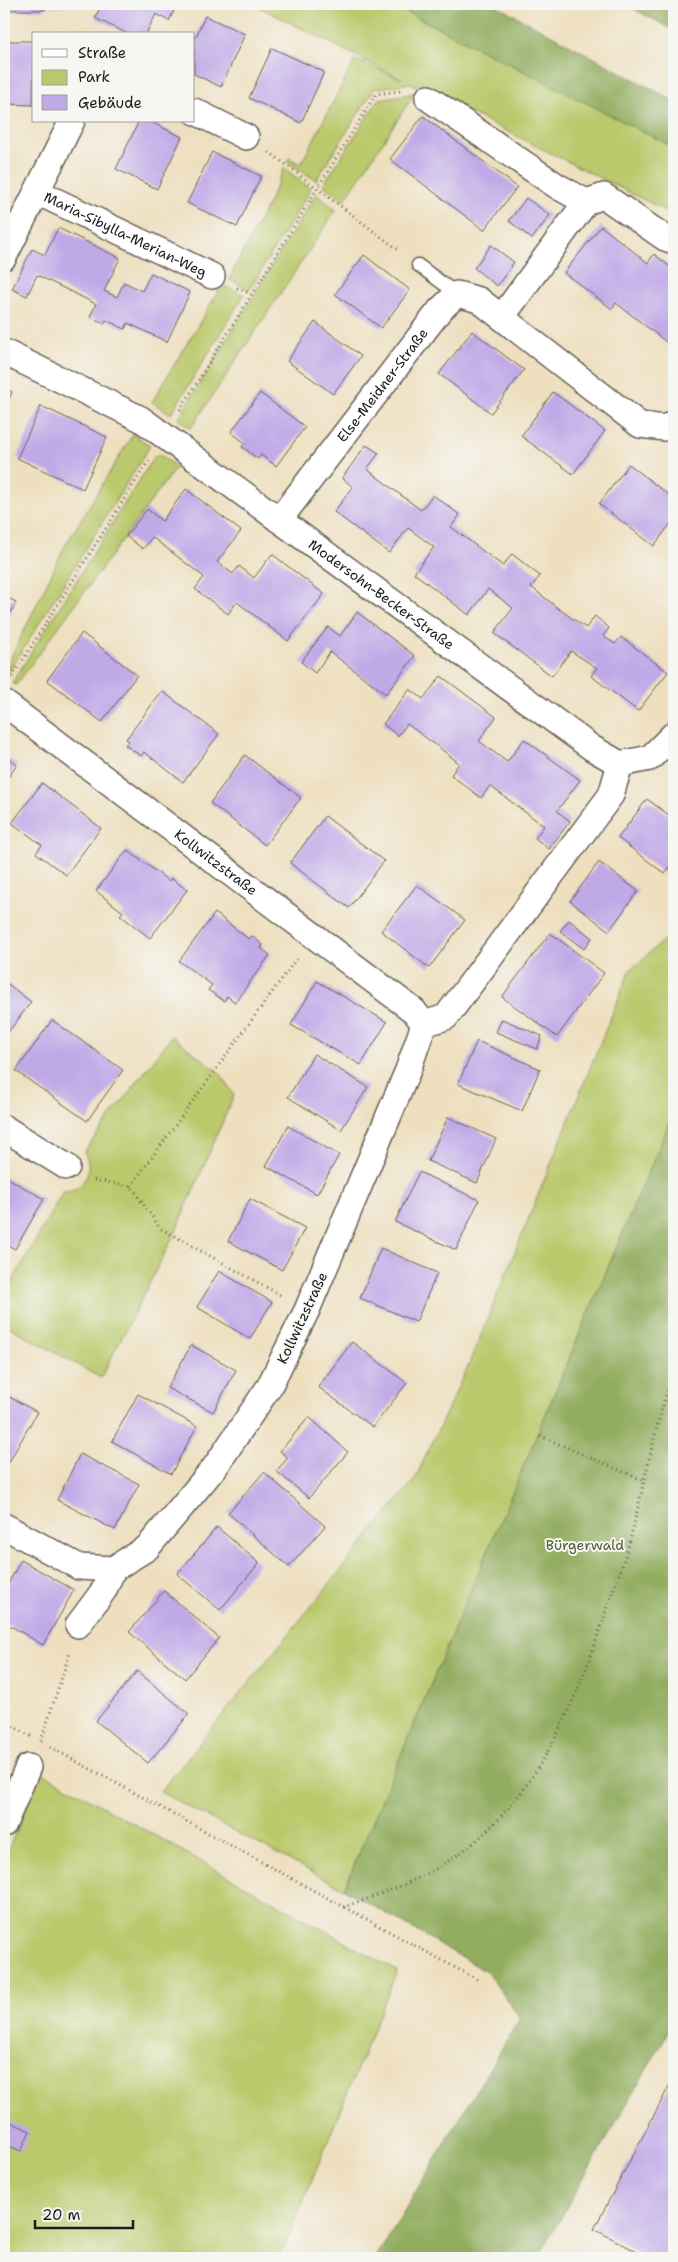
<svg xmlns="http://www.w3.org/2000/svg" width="678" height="2262" viewBox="0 0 678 2262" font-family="'Shantell Sans',sans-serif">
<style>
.green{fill:#bac96c;stroke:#6b7244}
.forest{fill:#93ad60;stroke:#58643e}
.building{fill:#bfa9e7}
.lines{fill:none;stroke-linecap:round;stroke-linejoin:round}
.lane-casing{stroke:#666055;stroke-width:15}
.street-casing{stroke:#666055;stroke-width:28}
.path{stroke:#666055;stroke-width:3;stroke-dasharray:1 4;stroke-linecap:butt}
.lane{stroke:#fff;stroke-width:12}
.street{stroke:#fff;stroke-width:25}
.labels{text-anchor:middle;stroke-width:4;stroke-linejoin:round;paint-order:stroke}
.street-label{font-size:14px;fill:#1c1c1c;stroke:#f6f6f2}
.park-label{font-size:14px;fill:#535938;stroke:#f6f6f2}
</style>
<rect width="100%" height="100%" fill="#f6f6f2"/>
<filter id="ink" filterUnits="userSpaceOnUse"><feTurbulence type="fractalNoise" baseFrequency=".02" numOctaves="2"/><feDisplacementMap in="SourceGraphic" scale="10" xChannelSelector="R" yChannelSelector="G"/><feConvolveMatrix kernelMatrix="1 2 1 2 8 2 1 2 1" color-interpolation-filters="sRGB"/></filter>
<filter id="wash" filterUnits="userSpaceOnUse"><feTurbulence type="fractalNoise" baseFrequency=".0096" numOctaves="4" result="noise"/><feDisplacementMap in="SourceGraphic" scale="20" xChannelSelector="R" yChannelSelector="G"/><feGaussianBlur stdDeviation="1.12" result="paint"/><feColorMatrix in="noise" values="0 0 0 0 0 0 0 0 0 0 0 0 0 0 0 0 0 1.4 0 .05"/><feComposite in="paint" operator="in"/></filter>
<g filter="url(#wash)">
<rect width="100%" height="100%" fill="#eedfbf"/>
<!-- green -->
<path class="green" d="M253,4h138l280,141 3,-3v73l-263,-132 -37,6 -58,91 -29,-18 2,-4 12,6 54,-104 47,19z
M415,93l-71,108 -21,-16 56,-86z
M284,168l27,21 -62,101 -20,-11 43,-83z
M316,194l20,16 -145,218 -13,-9z
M222,285l22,10 -73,119 -19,-12z
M133,434l17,12 -145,232 -1,-6 62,-128z
M159,454l17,13 -160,218 -4,-2 142,-226z
M674,931v181l-330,777 -184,-97 255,-313 55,-117 160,-392z
M172,1036l48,37 14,22 -58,136 -75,147 -97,-54v-27l59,-106c21,1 32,-23 21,-39z
M41,1772l356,199 -117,287h-276v-398z"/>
<!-- forest -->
<path class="forest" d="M391,4h103l180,97v41l-3,4z
M624,4h50v26z
M674,1112v910l-133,230 10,6h-175l144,-240 -33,-46 -143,-83z"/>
<g id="blocks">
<!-- building -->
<path class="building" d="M9,4h54v3l-18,-1v4h-36z
M102,4h75l-8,17 -13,-7 -10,20h-18l-33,-16z
M205,16l40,18 -24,53 -27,-13v-33z
M4,41h30l-1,64 -29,-1z
M272,48l52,24 -23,51 -52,-25z
M423,116l94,71 -33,43 -94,-71z
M139,121h10l33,16 -25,52 -41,-20z
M212,152l49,24 -24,51 -50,-24z
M526,198l24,17 -18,24 -23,-18z
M601,226l47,37 6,-9 20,16v78l-58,-45 -4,6 -48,-36z
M58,228l62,30 -16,33 13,6 7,-15 18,9 9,-18 39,19 -23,50 -39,-19 -3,6 -19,-9 -2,3 -14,-6 6,-13 -59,-29 -10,21 -15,-7 20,-40 13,6z
M491,245l23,17 -17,24 -23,-18z
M364,255l46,35 -29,38 -46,-34z
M315,322l46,34 -28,38 -46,-33z
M472,331l52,39 -33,43 -52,-39z
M4,388l8,4 -8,19z
M553,392l52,39 -32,43 -52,-38z
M260,393l45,34 -29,39 -15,-11 -3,4 -16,-12 3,-4 -14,-11z
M41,406l66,31 -24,52 -66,-31z
M366,445l13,8 -12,16 27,21 27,20 12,-15 27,20 -9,12 52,39 9,-12 28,22 -9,11 28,22 27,19 9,-12 14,12 -6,8 12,8 6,-7 47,35 -30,39 -47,-35 6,-8 -26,-17 -19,25 -58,-43 19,-25 -25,-19 -19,26 -55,-42 20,-26 -26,-19 -19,25 -55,-41 19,-25 -11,-9z
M629,464l45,35v20l-20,27 -55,-42z
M186,489l55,42 -24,31 16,12 6,-8 15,12 18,-24 52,40 -36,47 -51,-39 -9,12 -33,-25 9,-12 -52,-40 -9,12 -17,-13 21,-27 15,12z
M4,596l12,6 -12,24z
M357,612l58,44 -29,38 -56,-42 -15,21 -14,-11 27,-35 12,9z
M82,633l55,42 -35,47 -55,-42z
M441,676l55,41 -17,24 28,21 17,-23 56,41 -23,31 13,10 -21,28 -14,-11 9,-12 -54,-40 -9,12 -5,-4 -25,-19 8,-12 -26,-20 -26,-19 -9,12 -15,-12 27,-35 13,10z
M162,691l57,43 -36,48 -39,-30 -3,4 -16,-11 4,-4 -3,-2z
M4,755l13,10 -13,18z
M245,755l56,43 -36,47 -55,-42z
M42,783l59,45 -35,47 -30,-22 6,-8 -30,-22z
M647,799l27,20v42l-9,13 -47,-36z
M325,816l59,45 -35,47 -59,-45z
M127,850l42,31 2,-3 16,12 -37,48 -30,-23 3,-3 -27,-21z
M599,862l39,29 -29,40 -39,-30z
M417,885l48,35 -36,48 -48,-37z
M215,913l34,26 3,-3 11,9 -2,3 9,7 -35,47 -8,-6 -3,5 -16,-11 4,-5 -33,-24z
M569,920l23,18 -8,11 -24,-18z
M550,933l54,40 -47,64 -55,-40z
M4,981l27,21 -27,36z
M317,981l70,41 -26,43 -70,-40z
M502,1019l40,17 -5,13 -41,-17z
M52,1020l71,50 -36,51 -71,-50z
M477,1041l63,28 -18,42 -64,-27z
M314,1054l54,33 -27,43 -53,-33z
M448,1117l48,22 -19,44 -49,-22z
M288,1126l51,29 -22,39 -51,-28z
M419,1172l60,28 -23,50 -61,-28z
M4,1176l40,23 -29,50 -11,-6z
M250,1199l55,29 -23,42 -54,-29z
M381,1248l56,25 -21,49 -56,-24z
M219,1271l53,31 -22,37 -53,-32z
M352,1342l55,41 -34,44 -55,-40z
M191,1345l45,25 -23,42 -46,-24z
M4,1394l33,18 -33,59z
M138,1394l59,32 -26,48 -59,-33z
M309,1417l39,35 -39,46 -33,-27 12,-13 -8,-7z
M80,1454l59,30 -24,46 -58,-30z
M264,1472l61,54 -36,41 -61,-54z
M217,1527l42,36 -39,47 -43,-36z
M21,1560l53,30 -31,55 -39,-23v-31z
M164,1591l55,47 -34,41 -56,-47z
M137,1671l52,43 -41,49 -52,-42z
M674,2077v181h-25l-55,-29z
M4,2119l26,12 -9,20 -17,-7z"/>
</g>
</g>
<g filter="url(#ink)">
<use href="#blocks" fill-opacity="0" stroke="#666055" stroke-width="1"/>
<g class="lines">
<!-- lane casing -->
<g class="lane-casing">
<path id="lane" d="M418,265l39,29"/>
</g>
<!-- street casing -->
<g class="street-casing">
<g id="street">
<path d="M428,98l129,88 29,16"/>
<path d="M194,111l52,26"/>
<path id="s1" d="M37,192l175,84"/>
<path d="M4,257l68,-136"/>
<path d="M502,317l84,-115 18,-6 61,42 9,3"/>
<path id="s2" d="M4,352l137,67 451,329 28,16 -9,31 -165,222 -22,7"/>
<path id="s3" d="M279,520l161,-210 17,-16 22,6 161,125 25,3 9,-5"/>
<path id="s4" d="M4,703l410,308 10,13 -16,46 -101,240 -38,77 -54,80 -68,81 -34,21 -34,-2 -75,-41"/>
<path d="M620,764l30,-6 24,-24"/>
<path d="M4,1128l63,39"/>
<path d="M78,1625l26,-35 9,-21"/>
<path d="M4,1824l24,-57"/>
</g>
</g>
<!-- path -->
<path class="path" d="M269,152l131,99
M237,288l14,6
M180,410l196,-316 24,-3
M12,677l137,-217
M94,1180l37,6 29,42 122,68
M131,1186l166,-228
M540,1436l105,45
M4,1721l28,16
M41,1741l29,-89
M50,1747l430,234
M343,1907c36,-12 71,-24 104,-45 88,-56 128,-156 159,-251 8,-25 19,-50 25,-75 14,-55 24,-112 43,-165"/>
<!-- lane -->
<use href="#lane" class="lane"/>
<!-- street -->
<use href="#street" class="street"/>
</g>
</g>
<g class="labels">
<!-- street labels -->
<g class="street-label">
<text dy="5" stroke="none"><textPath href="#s1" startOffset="98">Maria-Sibylla-Merian-Weg</textPath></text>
<text dy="5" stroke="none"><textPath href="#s3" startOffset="170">Else-Meidner-Straße</textPath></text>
<text dy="5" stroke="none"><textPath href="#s2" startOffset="450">Modersohn-Becker-Straße</textPath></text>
<text dy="5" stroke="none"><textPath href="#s4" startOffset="265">Kollwitzstraße</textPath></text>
<text transform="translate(302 1318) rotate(-65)" y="5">Kollwitzstraße</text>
</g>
<!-- park labels -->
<g class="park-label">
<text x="585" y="1550">Bürgerwald</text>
</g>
</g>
<!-- margin -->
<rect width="678" height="2262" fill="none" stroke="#f6f6f2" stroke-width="20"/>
<!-- legend -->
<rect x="32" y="32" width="162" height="90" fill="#f6f6f2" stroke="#9f9f9c"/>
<rect x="42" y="49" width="25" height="8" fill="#ffffff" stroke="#9f9f9c"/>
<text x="78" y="58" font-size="15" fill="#1c1c1c">Straße</text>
<rect x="42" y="70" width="25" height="15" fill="#bac96c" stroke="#9f9f9c"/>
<text x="78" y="82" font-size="15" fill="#1c1c1c">Park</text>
<rect x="42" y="95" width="25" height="15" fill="#bfa9e7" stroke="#9f9f9c"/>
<text x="78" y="108" font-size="15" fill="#1c1c1c">Gebäude</text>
<!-- scale -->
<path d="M35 2220v8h98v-8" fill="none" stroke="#1c1c1c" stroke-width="2.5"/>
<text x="42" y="2220" font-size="15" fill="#1c1c1c" stroke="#f6f6f2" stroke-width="4" paint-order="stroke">20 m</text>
</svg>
